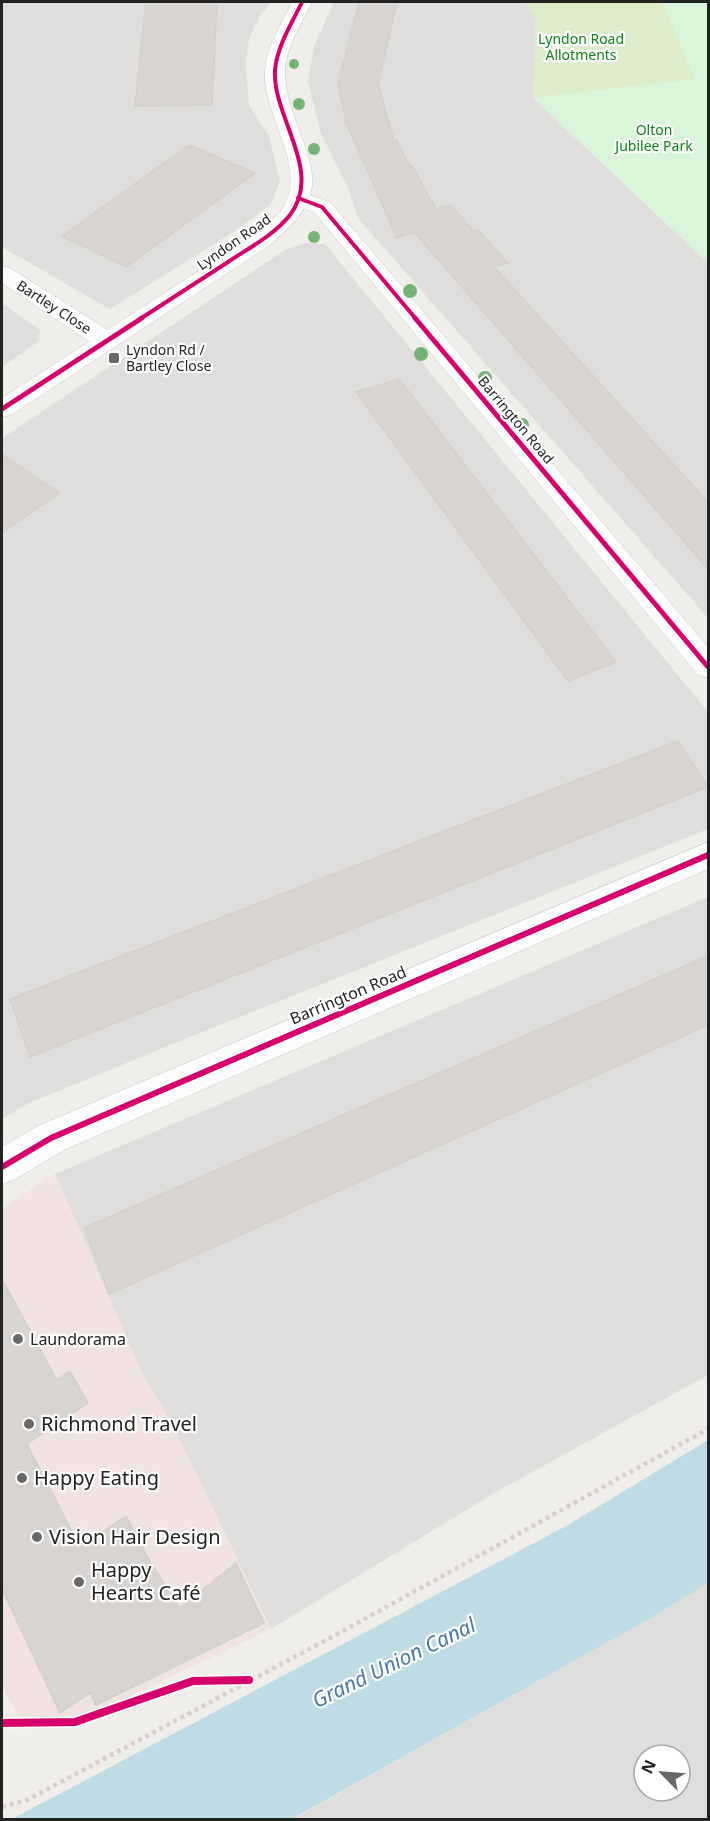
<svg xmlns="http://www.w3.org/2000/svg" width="710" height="1821" viewBox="0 0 710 1821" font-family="'Noto Sans',sans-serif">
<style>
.residential{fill:#dfdedc;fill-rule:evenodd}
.commercial{fill:#f1e3e1}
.grass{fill:#ddeccb}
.park{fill:#daf5da}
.water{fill:#bfdbe3}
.building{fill:#d7d4d2;stroke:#d3d0cc;stroke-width:1.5}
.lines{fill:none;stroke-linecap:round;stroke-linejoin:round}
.minor-casing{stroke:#c9c8c7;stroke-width:1}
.tertiary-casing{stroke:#c9c8c7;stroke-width:1}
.path{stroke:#dccecd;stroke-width:4.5;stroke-dasharray:4 4;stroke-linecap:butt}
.minor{fill:#fdfcfc;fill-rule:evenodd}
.tertiary{fill:#fdfcfc;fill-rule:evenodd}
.cycleway-far3-casing{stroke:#fff;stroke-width:6}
.cycleway-far2-casing{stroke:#fff;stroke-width:8}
.cycleway-far1-casing{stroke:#fff;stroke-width:10}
.cycleway-casing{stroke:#fff;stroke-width:11}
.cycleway-far3{stroke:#d6006c;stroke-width:4}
.cycleway-far2{stroke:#d6006c;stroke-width:5}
.cycleway-far1{stroke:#d6006c;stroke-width:6}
.cycleway{stroke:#d6006c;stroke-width:8}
.tree{fill:#73b476}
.poi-dot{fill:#6a6968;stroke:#fff;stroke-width:2}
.labels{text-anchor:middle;stroke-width:4.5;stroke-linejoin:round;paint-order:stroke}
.far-park-label{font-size:14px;fill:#0c8416;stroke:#fff}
.far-street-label{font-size:14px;fill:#222;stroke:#fff}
.far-poi-label{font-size:14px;fill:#222;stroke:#fff;text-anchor:start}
.street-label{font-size:16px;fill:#222;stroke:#fff}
.poi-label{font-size:16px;fill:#222;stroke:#fff;text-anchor:start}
.near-poi-label{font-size:20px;fill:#222;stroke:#fff;text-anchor:start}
.near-water-label{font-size:21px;font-style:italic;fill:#4a7aab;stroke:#fff}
</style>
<rect width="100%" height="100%" fill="#f0eeeb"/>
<!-- residential -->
<path class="residential" d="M2,2h269l-11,14 -11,23 -3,24 3,43 20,30 11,46 -10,23 -35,26 -125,78 -108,-62z
M334,2h192l10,18 -3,78 175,165v355l-350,-400 -10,-30 -27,-55 -13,-52 6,-35z
M306,243l19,1 383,468v117l-501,201 -178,73 -27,16v-681l283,-188z
M2,303l38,27 -1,11 -37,26z
M708,897v478l-212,117 -225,137 -98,-203 -32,-55 -86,-197z
M708,1583v236l-416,1 359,-202zM644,1755h36v36h-36z"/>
<!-- commercial -->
<path class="commercial" d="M55,1174l86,197 32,55 98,203 -206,98h-41l-22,-41v-477z"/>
<!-- grass -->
<path class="grass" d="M526,2h136l34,77 -163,19 3,-77z"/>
<!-- park -->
<path class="park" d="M662,2h46v261l-175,-165 162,-19z"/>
<!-- water -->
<path class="water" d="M708,1440v143l-57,35 -359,201h-280l556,-294z"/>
<!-- building -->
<path class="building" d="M146,2h71l-5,103 -77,1z
M359,2h38l-19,82 16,57 3,-1 13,27 2,-1 24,43 14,-4 24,26 4,-1 30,33 -14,4 214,235v67l-294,-337 -17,6 -51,-116 -8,-38z
M189,145l66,28 -129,94 -64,-31z
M399,379l100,130 117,153 -48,19 -212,-289z
M2,454l57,39 -57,40z
M678,741l30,46 -678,270 -20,-58z
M708,956v69l-599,269 -25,-66z
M2,1279l55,101 13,-9 18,32 -61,41 53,103 46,-31 26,49 28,43 56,-45 28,60 -168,82 -6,-12 -30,20 -58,-124z"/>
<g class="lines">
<!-- minor casing -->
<g class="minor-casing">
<path id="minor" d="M298,191l32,11 378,445v31l-10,-3 -384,-463 -24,-9 -3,-5 3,-5z
M2,266l8,2 106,67 3,6 -3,6 -9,2 -9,-2 -96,-64z
M708,842v27l-644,281 -49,29 -13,5v-37l36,-21z"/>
</g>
<!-- tertiary casing -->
<g class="tertiary-casing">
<path id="tertiary" d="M292,2h20c-10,21 -26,45 -27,69 0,15 4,30 9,45 24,65 32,80 -24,129l-259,170 -9,2v-19l252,-163c9,-7 20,-15 27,-24 30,-43 -20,-96 -16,-141 2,-24 17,-47 27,-68z"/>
</g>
<!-- path -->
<path class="path" d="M2,1807l25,-7 316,-169 365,-202"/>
<!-- minor -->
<use href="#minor" class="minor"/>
<!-- tertiary -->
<use href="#tertiary" class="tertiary"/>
<!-- cycleway-far3 casing -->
<g class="cycleway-far3-casing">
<path id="cycleway-far3" d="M298,198l24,9 94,112
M140,319c29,-19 59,-38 88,-57 21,-14 46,-27 62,-47 34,-44 -18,-98 -15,-145 2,-24 17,-47 27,-68"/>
</g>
<!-- cycleway-far2 casing -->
<g class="cycleway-far2-casing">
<path id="cycleway-far2" d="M415,318l293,349
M2,409l140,-91"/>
</g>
<!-- cycleway-far1 casing -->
<g class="cycleway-far1-casing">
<path id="cycleway-far1" d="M2,1167l49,-29 657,-283"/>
</g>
<!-- cycleway casing -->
<g class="cycleway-casing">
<path id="cycleway" d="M2,1723l73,-1 118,-41 56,-1"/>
</g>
<!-- cycleway-far3 -->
<use href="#cycleway-far3" class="cycleway-far3"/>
<!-- cycleway-far2 -->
<use href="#cycleway-far2" class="cycleway-far2"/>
<!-- cycleway-far1 -->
<use href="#cycleway-far1" class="cycleway-far1"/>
<!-- cycleway -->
<use href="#cycleway" class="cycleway"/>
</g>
<!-- trees -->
<g class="tree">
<circle cx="294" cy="64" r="5"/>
<circle cx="299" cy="104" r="6"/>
<circle cx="314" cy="149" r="6"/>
<circle cx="314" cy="237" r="6"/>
<circle cx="410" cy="291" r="7"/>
<circle cx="421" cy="354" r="7"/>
<circle cx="485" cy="378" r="7"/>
<circle cx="522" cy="425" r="7"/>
</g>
<!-- markers -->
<g class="poi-dot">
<rect x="108" y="352" width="12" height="12" rx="3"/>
<circle cx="18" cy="1339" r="6"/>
<circle cx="29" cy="1424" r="6"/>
<circle cx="22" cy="1478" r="6"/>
<circle cx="37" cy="1537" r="6"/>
<circle cx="79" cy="1582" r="6"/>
</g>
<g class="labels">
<!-- far-park labels -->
<g class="far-park-label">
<text x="581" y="44">Lyndon Road<tspan x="581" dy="16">Allotments</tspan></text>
<text x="654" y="135">Olton<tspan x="654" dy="16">Jubilee Park</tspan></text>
</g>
<!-- far-street labels -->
<g class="far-street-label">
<text transform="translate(234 242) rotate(-35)" y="5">Lyndon Road</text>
<text transform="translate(54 307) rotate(33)" y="5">Bartley Close</text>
<text transform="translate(516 420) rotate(50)" y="5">Barrington Road</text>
</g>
<!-- far-poi labels -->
<g class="far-poi-label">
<text x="126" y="355">Lyndon Rd /<tspan x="126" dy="16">Bartley Close</tspan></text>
</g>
<!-- street labels -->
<g class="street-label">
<text transform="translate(348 995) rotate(-23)" y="6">Barrington Road</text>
</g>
<!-- poi labels -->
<g class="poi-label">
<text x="30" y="1345">Laundorama</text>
</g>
<!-- near-poi labels -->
<g class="near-poi-label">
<text x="41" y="1431">Richmond Travel</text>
<text x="34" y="1485">Happy Eating</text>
<text x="49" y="1544">Vision Hair Design</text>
<text x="91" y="1577">Happy<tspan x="91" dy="23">Hearts Café</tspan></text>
</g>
<!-- near-water labels -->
<g class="near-water-label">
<text transform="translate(394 1663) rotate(-26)" y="7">Grand Union Canal</text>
</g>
</g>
<!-- border -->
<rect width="710" height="1821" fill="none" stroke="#222222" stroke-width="6"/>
<!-- north arrow -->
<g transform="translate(662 1773) rotate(295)"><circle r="28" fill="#ffffff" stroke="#a7a7a7" stroke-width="1.5"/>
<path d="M0-4.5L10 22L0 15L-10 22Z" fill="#6a6968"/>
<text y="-9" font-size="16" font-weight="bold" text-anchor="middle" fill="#222222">N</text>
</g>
</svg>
